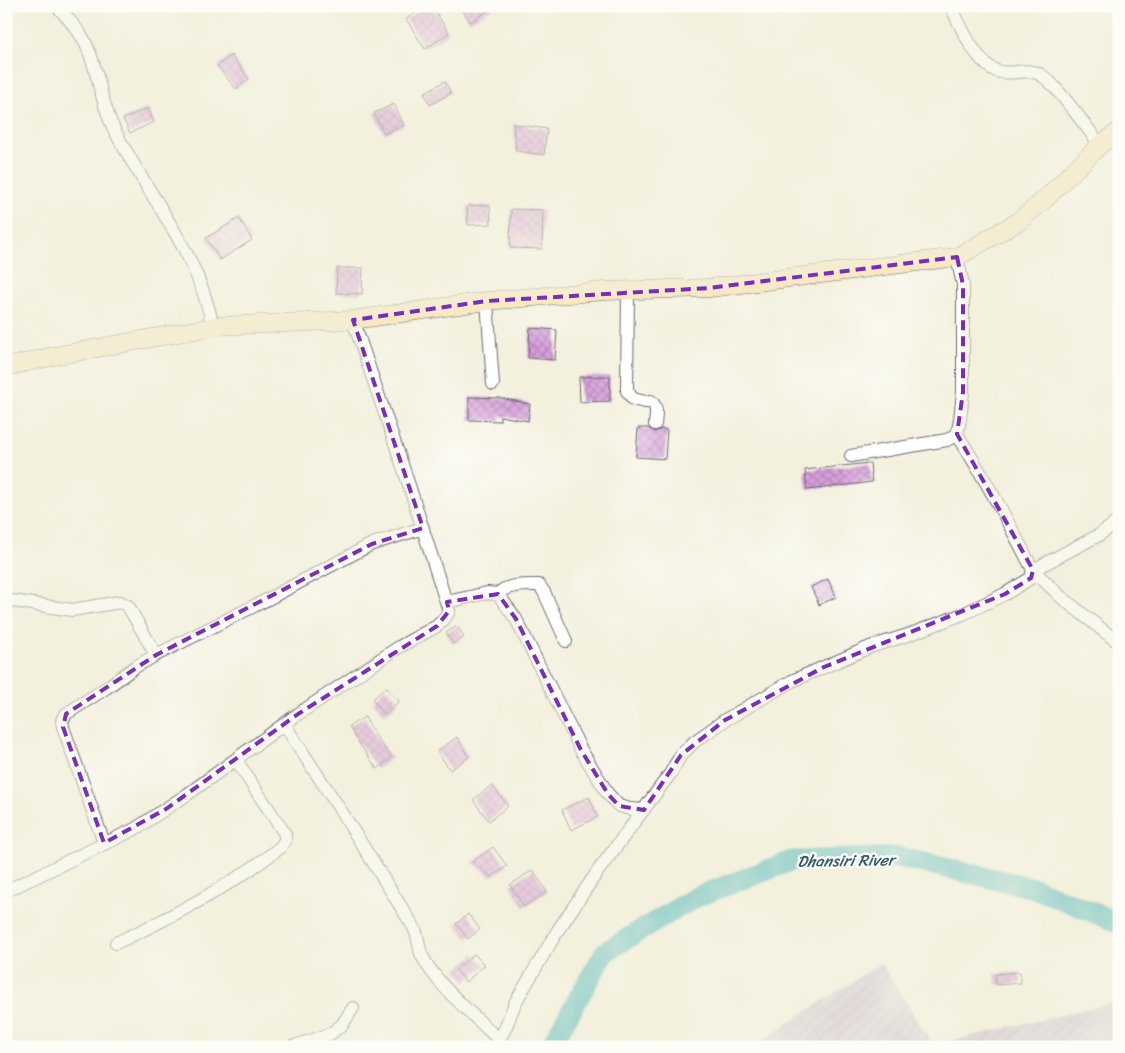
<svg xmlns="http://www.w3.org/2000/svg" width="1125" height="1053" viewBox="0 0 1125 1053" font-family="Sriracha,sans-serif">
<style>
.industrial{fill:url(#industrial-furrows)}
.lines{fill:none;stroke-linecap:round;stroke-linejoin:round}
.river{stroke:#43b3bb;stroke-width:21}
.building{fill:url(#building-cross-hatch)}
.street-casing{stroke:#6b6a74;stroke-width:14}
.secondary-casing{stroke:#6b6a74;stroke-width:19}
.street{stroke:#fff;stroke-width:12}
.secondary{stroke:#f6e9c3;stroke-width:18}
.marked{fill:none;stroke:#7b2cbf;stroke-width:4;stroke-dasharray:10 6;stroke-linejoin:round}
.labels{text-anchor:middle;stroke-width:5;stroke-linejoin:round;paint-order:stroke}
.water-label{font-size:16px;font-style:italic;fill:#2f5c6e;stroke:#fdfcf7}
</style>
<defs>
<pattern id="industrial-furrows" width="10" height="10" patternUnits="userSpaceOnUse" patternTransform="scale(1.25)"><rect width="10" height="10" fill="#ccbed4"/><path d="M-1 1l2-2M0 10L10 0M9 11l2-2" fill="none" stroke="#afa3b7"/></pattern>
<pattern id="building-cross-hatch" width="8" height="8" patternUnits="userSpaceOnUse" patternTransform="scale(1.25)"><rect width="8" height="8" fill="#d89fdc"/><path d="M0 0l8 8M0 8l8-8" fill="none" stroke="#af81b4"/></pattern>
</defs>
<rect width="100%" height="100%" fill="#fdfcf7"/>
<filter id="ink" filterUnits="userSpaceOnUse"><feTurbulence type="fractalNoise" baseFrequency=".02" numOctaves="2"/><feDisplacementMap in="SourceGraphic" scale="10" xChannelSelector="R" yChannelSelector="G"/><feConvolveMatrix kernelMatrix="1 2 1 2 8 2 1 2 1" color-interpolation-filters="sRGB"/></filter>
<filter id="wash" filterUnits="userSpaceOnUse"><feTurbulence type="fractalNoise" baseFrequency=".0096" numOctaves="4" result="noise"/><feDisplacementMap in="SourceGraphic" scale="20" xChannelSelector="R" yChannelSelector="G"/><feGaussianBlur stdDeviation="1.12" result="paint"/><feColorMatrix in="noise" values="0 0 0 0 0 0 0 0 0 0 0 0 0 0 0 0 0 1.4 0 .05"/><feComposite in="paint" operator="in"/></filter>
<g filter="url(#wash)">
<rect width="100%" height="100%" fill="#f3f0dd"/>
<!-- industrial -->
<path class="industrial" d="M881,963l52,82 175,-41 11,1v42h-361l1,-5z"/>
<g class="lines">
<!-- river -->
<path class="river" d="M550,1047l55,-95 91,-55 95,-36 106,-4 137,31 85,35"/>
</g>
<g id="blocks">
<!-- building -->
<path class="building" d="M426,6h6l17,27 -24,16 -19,-30z
M460,6h36l-26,16z
M231,55l18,24 -13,10 -19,-23z
M445,81l6,12 -21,12 -6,-12z
M394,104l10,21 -20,9 -10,-21z
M148,108l6,14 -24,11 -7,-14z
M513,124l34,5 -3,26 -28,-4z
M490,205l1,19 -23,1 -1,-19z
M511,209l32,1 -1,39 -32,-1z
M239,218l13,22 -32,20 -14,-22z
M337,268h26l-1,26 -26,-1z
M530,328l27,2 -2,30 -27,-2z
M610,376v25l-30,1 -1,-25z
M469,397l31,1 30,6 -2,17 -28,-5v5l-31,-1z
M638,428h10l7,4 6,-3 6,1 -2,29 -29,-2z
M870,463l2,19 -65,8 -2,-20z
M828,579l8,18 -17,8 -8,-18z
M457,626l7,11 -11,7 -7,-11z
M386,687l13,14 -14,14 -13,-15z
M365,717l10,18 17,23 -15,11 -19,-27 -9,-16z
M457,737l12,20 -19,13 -13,-19z
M492,785l16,21 -19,15 -16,-21z
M589,797l9,20 -27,13 -9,-20z
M493,847l14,19 -16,11 -19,-15z
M533,870l14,22 -23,15 -14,-22z
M468,914l12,15 -12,10 -12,-15z
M474,954l11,11 -19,17 -10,-12z
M1020,972l1,11 -25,2 -1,-11z"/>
</g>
</g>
<g filter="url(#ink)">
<use href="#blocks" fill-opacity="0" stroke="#6b6a74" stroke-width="1"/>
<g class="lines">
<!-- street casing -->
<g class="street-casing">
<path id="street" d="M57,6c10,12 21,22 28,36 14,28 15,61 30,89 34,66 83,121 98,196
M951,6c9,20 27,61 49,66 15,3 28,-5 41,3 9,5 15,14 22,22 13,16 25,31 37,48
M628,292l-1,99 6,8 12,3 6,-1c7,6 5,14 4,23
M487,301l6,83
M851,456l96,-16 10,-6 3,-14 3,-28v-107l-6,-28
M1119,521l-20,14 -66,35 28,27 58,46
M498,594c9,-10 28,-9 41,-9l5,7 22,49
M6,600l66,10 48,-8 8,4 28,49
M447,602l40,-9 11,1 18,25 65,131 27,44 11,12 11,3 14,1
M284,724l57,87 72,115c6,10 5,20 9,30 16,31 52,59 77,84
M104,843l-41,-116 -1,-7 4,-6 40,-26 29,-21 21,-12 112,-56 104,-55 51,-16
M6,891l129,-62 53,-35 110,-80 101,-67 38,-21 7,-7 5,-8 -42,-132 -54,-159
M116,943c58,-27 115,-57 165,-96l4,-7v-6l-49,-74
M292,1047l38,-13 12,-9 11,-17
M494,1047l11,-18 10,-26 43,-73 40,-59 72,-97 11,-19 13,-13 31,-22 67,-39 78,-34 38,-12 55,-21 42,-20 26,-16 2,-8c-24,-47 -48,-92 -76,-136"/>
</g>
<!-- secondary casing -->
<g class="secondary-casing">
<path id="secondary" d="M6,367l48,-11 163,-30 136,-6 134,-19 117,-10 105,-3 248,-31 62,-36 25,-21 56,-55 19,-14"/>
</g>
<!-- street -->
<use href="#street" class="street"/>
<!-- secondary -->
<use href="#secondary" class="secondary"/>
</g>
</g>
<!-- marked area -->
<path d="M0 0H1125V1053H0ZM957,257l6,28v107l-6,42 76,136 -2,8 -26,16 -181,73 -99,53 -44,35 -37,55 -25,-4 -11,-12 -27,-44 -65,-131 -18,-25 -51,8 2,9 -12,15 -139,88 -132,95 -62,34 -41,-116 3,-13 90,-59 216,-111 51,-16 -70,-208 134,-19 222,-13z" fill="#f3f0dd" fill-opacity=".55" fill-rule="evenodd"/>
<path class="marked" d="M957,257l6,28v107l-6,42 76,136 -2,8 -26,16 -181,73 -99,53 -44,35 -37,55 -25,-4 -11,-12 -27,-44 -65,-131 -18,-25 -51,8 2,9 -12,15 -139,88 -132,95 -62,34 -41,-116 3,-13 90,-59 216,-111 51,-16 -70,-208 134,-19 222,-13z"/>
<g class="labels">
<!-- water labels -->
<g class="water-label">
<text transform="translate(846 860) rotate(-1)" y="6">Dhansiri River</text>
</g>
</g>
<!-- margin -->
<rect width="1125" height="1053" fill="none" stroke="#fdfcf7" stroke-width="25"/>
</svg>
